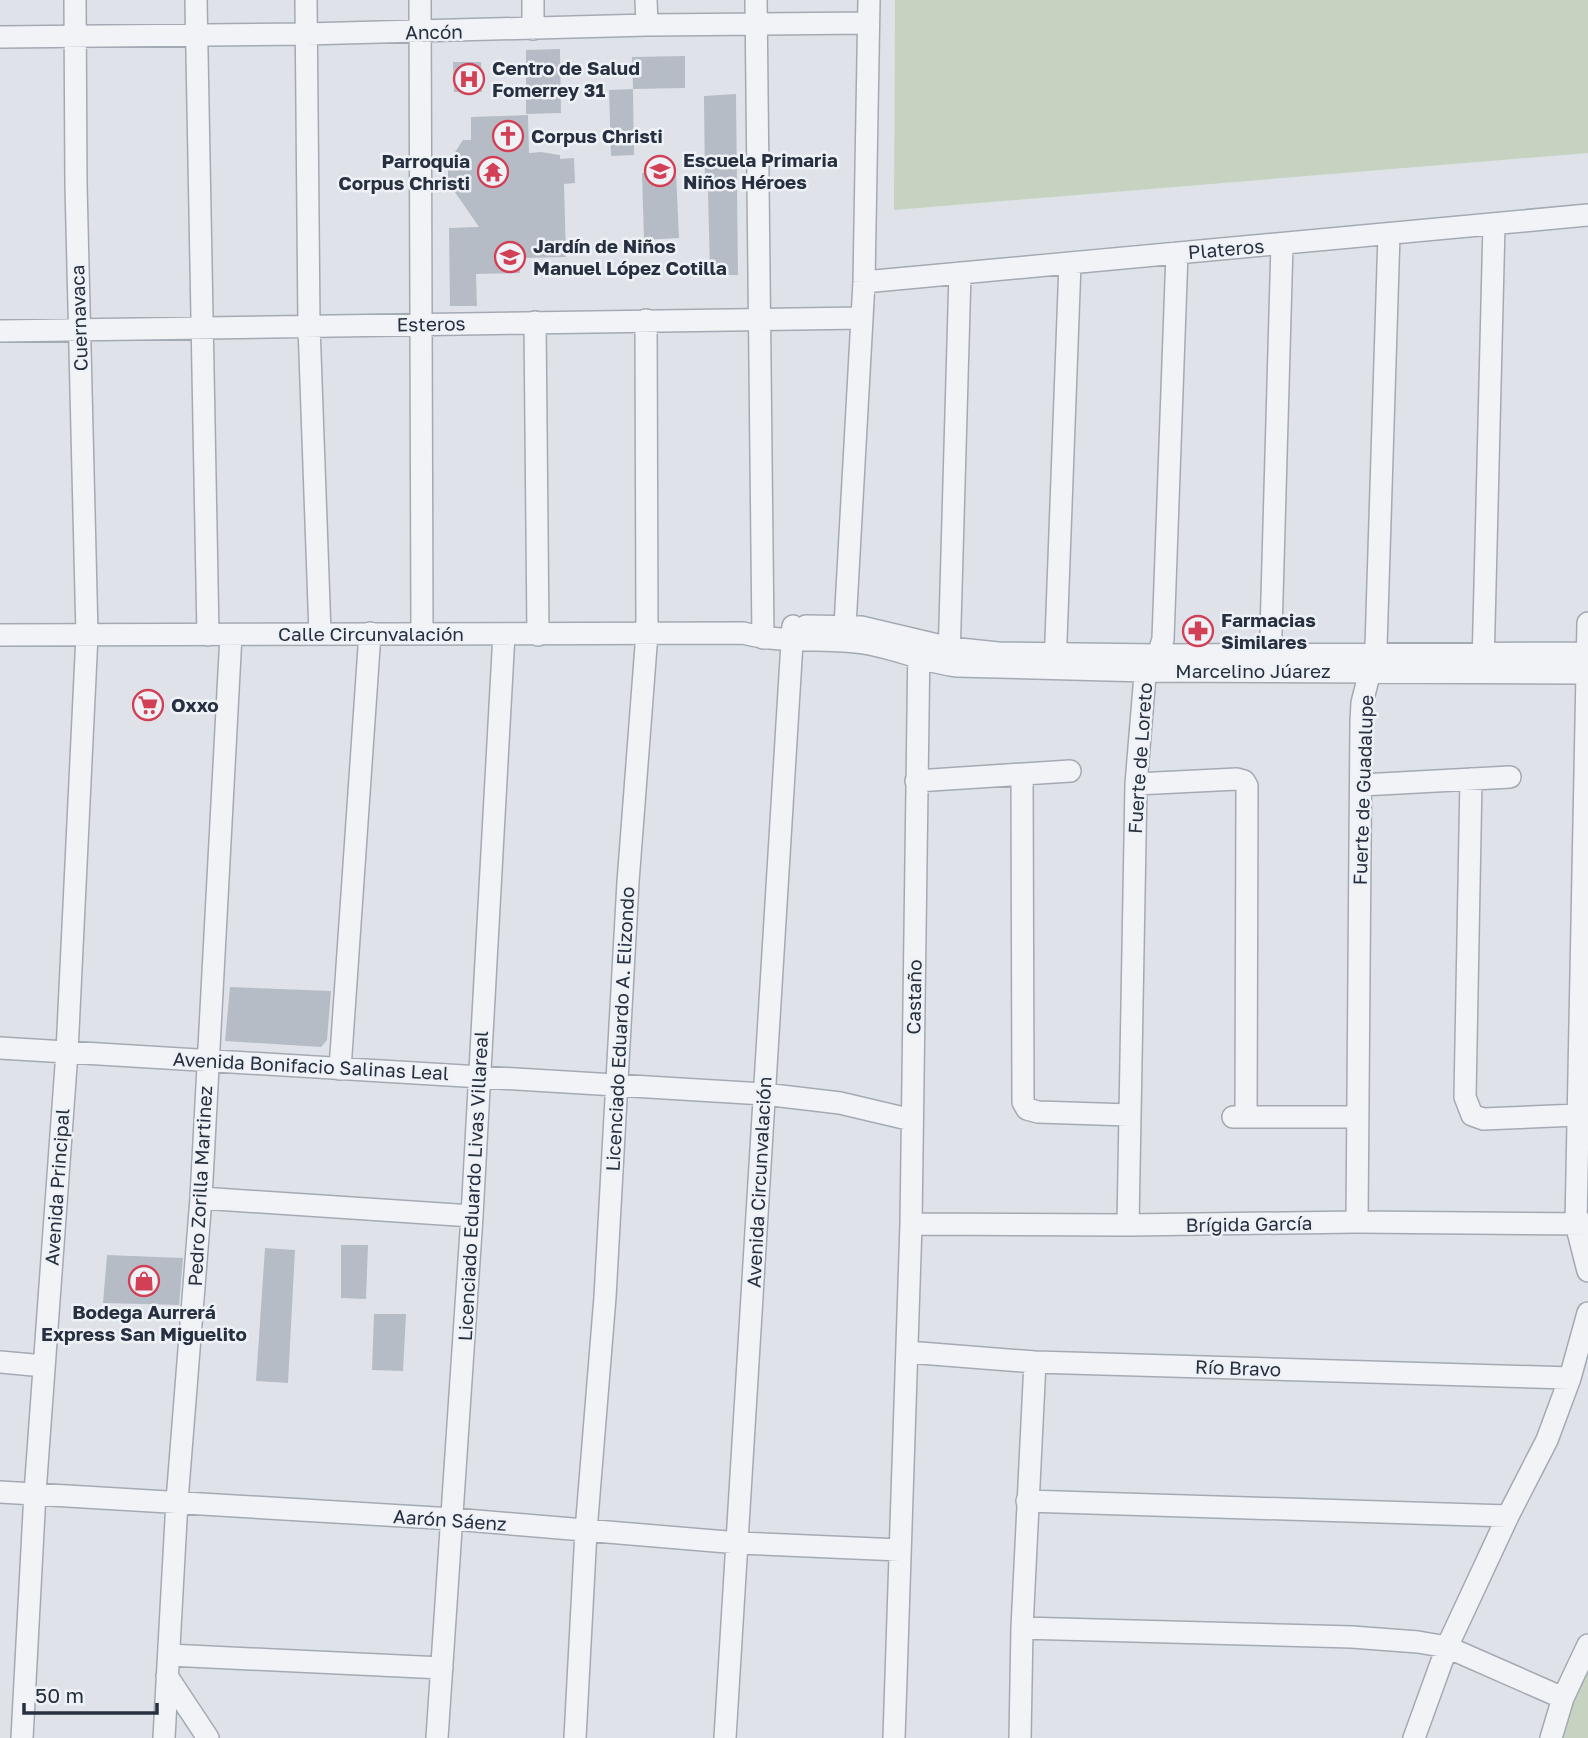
<svg xmlns="http://www.w3.org/2000/svg" width="1588" height="1738" viewBox="0 0 1588 1738" font-family="'Golos Text',sans-serif">
<style>
.green{fill:#c5d3c0}
.building{fill:#b6bcc6}
.lines{fill:none;stroke-linecap:round;stroke-linejoin:round}
.minor-casing{stroke:#a4aab3;stroke-width:24}
.minor{stroke:#f2f3f7;stroke-width:21}
.labels{text-anchor:middle;stroke-width:5;stroke-linejoin:round;paint-order:stroke}
.street-label{font-size:19px;fill:#273040;stroke:#eef2f6}
.poi-label{font-size:19px;font-weight:bold;fill:#273040;stroke:#eef2f6;text-anchor:start}
</style>
<rect width="100%" height="100%" fill="#dfe3e9"/>
<!-- green -->
<path class="green" d="M895,0h693v153l-694,57z
M1588,1645v93h-37z"/>
<!-- building -->
<path class="building" d="M560,49l1,64 -35,1v-64z
M685,56v32l-52,1 -1,-32z
M453,62h28l1,30h-28z
M633,89l1,66 -23,1 -2,-66z
M736,94l2,181h-28l-2,-84 -3,1 -1,-96z
M528,115l1,38 12,-1 19,3v4l14,-1 1,25 -11,1 2,73 -46,1v15l-44,1 1,32h-27l-1,-78 30,-1 -31,-45v-19l15,-23h8v-23z
M676,172l3,66 -35,2 -2,-67z
M230,987l101,4 -4,49 -6,7 -96,-6z
M341,1245h27l-2,54 -25,-1z
M265,1248l30,2 -7,133 -32,-2z
M107,1255l76,3 -4,47 -76,-2z
M374,1314h32l-3,57 -31,-1z"/>
<g class="lines">
<!-- minor casing -->
<g class="minor-casing">
<path id="minor" d="M196,0l12,635
M306,0l3,326 11,307
M420,0l2,634
M533,0v29
M646,0l1,25
M756,0l7,638
M0,37l306,-3 341,-9 221,-2
M864,282l724,-67
M535,322l3,313
M0,331l862,-13
M1588,623l-12,601 12,47
M806,626l55,1 89,21 48,5 160,2 430,-2
M845,626l19,-344 5,-282
M0,635l743,-2c37,10 75,5 113,9 35,3 66,20 101,24l189,5 442,2
M949,659l11,-386
M1483,666l11,-442
M1055,667l15,-404
M1270,668l12,-424
M1022,776l1,326 4,7 11,3 91,3
M1471,779l-6,318 7,18 11,4 94,-4
M916,781l154,-10
M1136,784l101,-5 7,2 3,5 -1,331
M1362,785l148,-8
M0,1048l764,46 76,9 72,17
M340,1069l30,-436
M1233,1117h123
M201,1198l271,18
M1357,1222l4,-501 1,-18 14,-56 13,-413
M911,1224l217,1 229,-3 231,2
M1128,1225l8,-441 9,-109 13,-20 5,-16 14,-386
M907,1352l128,10 535,16
M0,1362l44,4
M0,1492l453,27 286,24 161,7
M1027,1501l481,15
M1022,1628l330,9 66,5 29,5 116,51
M169,1655l273,13
M167,1676l41,62
M22,1738l13,-245 32,-441 20,-417 -11,-450 -1,-185
M164,1738l13,-237 24,-303 30,-563
M437,1738l35,-522 32,-582
M575,1738l11,-207 19,-234 23,-415 19,-249 -1,-313
M725,1738l68,-1112
M894,1738l17,-514 8,-582
M1020,1738l2,-110 13,-266
M1414,1738l33,-91 61,-131 39,-76 23,-62 18,-65
M1551,1738l12,-40 25,-53"/>
</g>
<!-- minor -->
<use href="#minor" class="minor"/>
</g>
<!-- icons -->
<defs>
<g id="hospital-ring" transform="scale(1.575)"><circle r="9.5" fill="#eef2f6" stroke="#d24056" stroke-width="1.5"/><path d="M-5-5h3v3.5h4V-5h3V5h-3V1.5h-4V5h-3Z" fill="#d24056"/></g>
<g id="church-ring" transform="scale(1.575)"><circle r="9.5" fill="#eef2f6" stroke="#d24056" stroke-width="1.5"/><path d="M-1.2-6h2.4v3.5h3.3v2.4h-3.3V6h-2.4V-.1h-3.3v-2.4h3.3Z" fill="#d24056"/></g>
<g id="school-ring" transform="scale(1.575)"><circle r="9.5" fill="#eef2f6" stroke="#d24056" stroke-width="1.5"/><path d="M0-5L7-2L0 1L-7-2ZM-4 1L0 2.5L4 1V4Q0 6-4 4Z" fill="#d24056"/></g>
<g id="temple-ring" transform="scale(1.575)"><circle r="9.5" fill="#eef2f6" stroke="#d24056" stroke-width="1.5"/><path d="M0-6L5-2H3V0L6.5 2.5H4V6H1.5V3h-3V6H-4V2.5H-6.5L-3 0V-2H-5Z" fill="#d24056"/></g>
<g id="pharmacy-ring" transform="scale(1.575)"><circle r="9.5" fill="#eef2f6" stroke="#d24056" stroke-width="1.5"/><path d="M-2-6h4v4h4v4h-4v4h-4v-4h-4v-4h4Z" fill="#d24056"/></g>
<g id="supermarket-ring" transform="scale(1.575)"><circle r="9.5" fill="#eef2f6" stroke="#d24056" stroke-width="1.5"/><path d="M-6-5.5h2.5l.6 2H6L4.5 2H-2.5L-4.4-4H-6ZM-1.5 3.2a1.3 1.3 0 1 0 .1 0ZM3 3.2a1.3 1.3 0 1 0 .1 0Z" fill="#d24056"/></g>
<g id="shop-ring" transform="scale(1.575)"><circle r="9.5" fill="#eef2f6" stroke="#d24056" stroke-width="1.5"/><path d="M-5-2.5h2.3a2.7 3.5 0 0 1 5.4 0H5L5.5 6h-11ZM-1.5-2.5h3a1.5 2.3 0 0 0-3 0Z" fill="#d24056"/></g>
</defs>
<g fill-rule="evenodd">
<use href="#hospital-ring" x="469" y="79"/>
<use href="#church-ring" x="508" y="136"/>
<use href="#school-ring" x="660" y="171"/>
<use href="#temple-ring" x="493" y="172"/>
<use href="#school-ring" x="510" y="257"/>
<use href="#pharmacy-ring" x="1198" y="631"/>
<use href="#supermarket-ring" x="148" y="705"/>
<use href="#shop-ring" x="144" y="1281"/>
</g>
<g class="labels">
<!-- street labels -->
<g class="street-label">
<text transform="translate(434 32) rotate(-1)" y="7">Ancón</text>
<text transform="translate(1226 249) rotate(-5)" y="7">Plateros</text>
<text transform="translate(79 318) rotate(-92)" y="7">Cuernavaca</text>
<text transform="translate(431 324) rotate(-1)" y="7">Esteros</text>
<text x="371" y="641">Calle Circunvalación</text>
<text x="1253" y="678">Marcelino Júarez</text>
<text transform="translate(1140 758) rotate(-86)" y="7">Fuerte de Loreto</text>
<text transform="translate(1363 790) rotate(-88)" y="7">Fuerte de Guadalupe</text>
<text transform="translate(914 997) rotate(-89)" y="7">Castaño</text>
<text transform="translate(620 1029) rotate(-87)" y="7">Licenciado Eduardo A. Elizondo</text>
<text transform="translate(311 1066) rotate(3)" y="7">Avenida Bonifacio Salinas Leal</text>
<text transform="translate(759 1182) rotate(-87)" y="7">Avenida Circunvalación</text>
<text transform="translate(200 1186) rotate(-87)" y="7">Pedro Zorilla Martinez</text>
<text transform="translate(473 1186) rotate(-87)" y="7">Licenciado Eduardo Livas Villareal</text>
<text transform="translate(57 1187) rotate(-86)" y="7">Avenida Principal</text>
<text transform="translate(1249 1224) rotate(-1)" y="7">Brígida García</text>
<text transform="translate(1238 1368) rotate(2)" y="7">Río Bravo</text>
<text transform="translate(450 1520) rotate(4)" y="7">Aarón Sáenz</text>
</g>
<!-- poi labels -->
<g class="poi-label">
<text x="492" y="75">Centro de Salud<tspan x="492" dy="22">Fomerrey 31</tspan></text>
<text x="531" y="143">Corpus Christi</text>
<text x="683" y="167">Escuela Primaria<tspan x="683" dy="22">Niños Héroes</tspan></text>
<text x="470" y="168" text-anchor="end">Parroquia<tspan x="470" dy="22">Corpus Christi</tspan></text>
<text x="533" y="253">Jardín de Niños<tspan x="533" dy="22">Manuel López Cotilla</tspan></text>
<text x="1221" y="627">Farmacias<tspan x="1221" dy="22">Similares</tspan></text>
<text x="171" y="712">Oxxo</text>
<text x="144" y="1319" text-anchor="middle">Bodega Aurrerá<tspan x="144" dy="22">Express San Miguelito</tspan></text>
</g>
</g>
<!-- scale -->
<path d="M24 1703v10h133v-10" fill="none" stroke="#273040" stroke-width="3.5"/>
<text x="35" y="1703" font-size="21" fill="#273040" stroke="#eef2f6" stroke-width="5" paint-order="stroke">50 m</text>
</svg>
